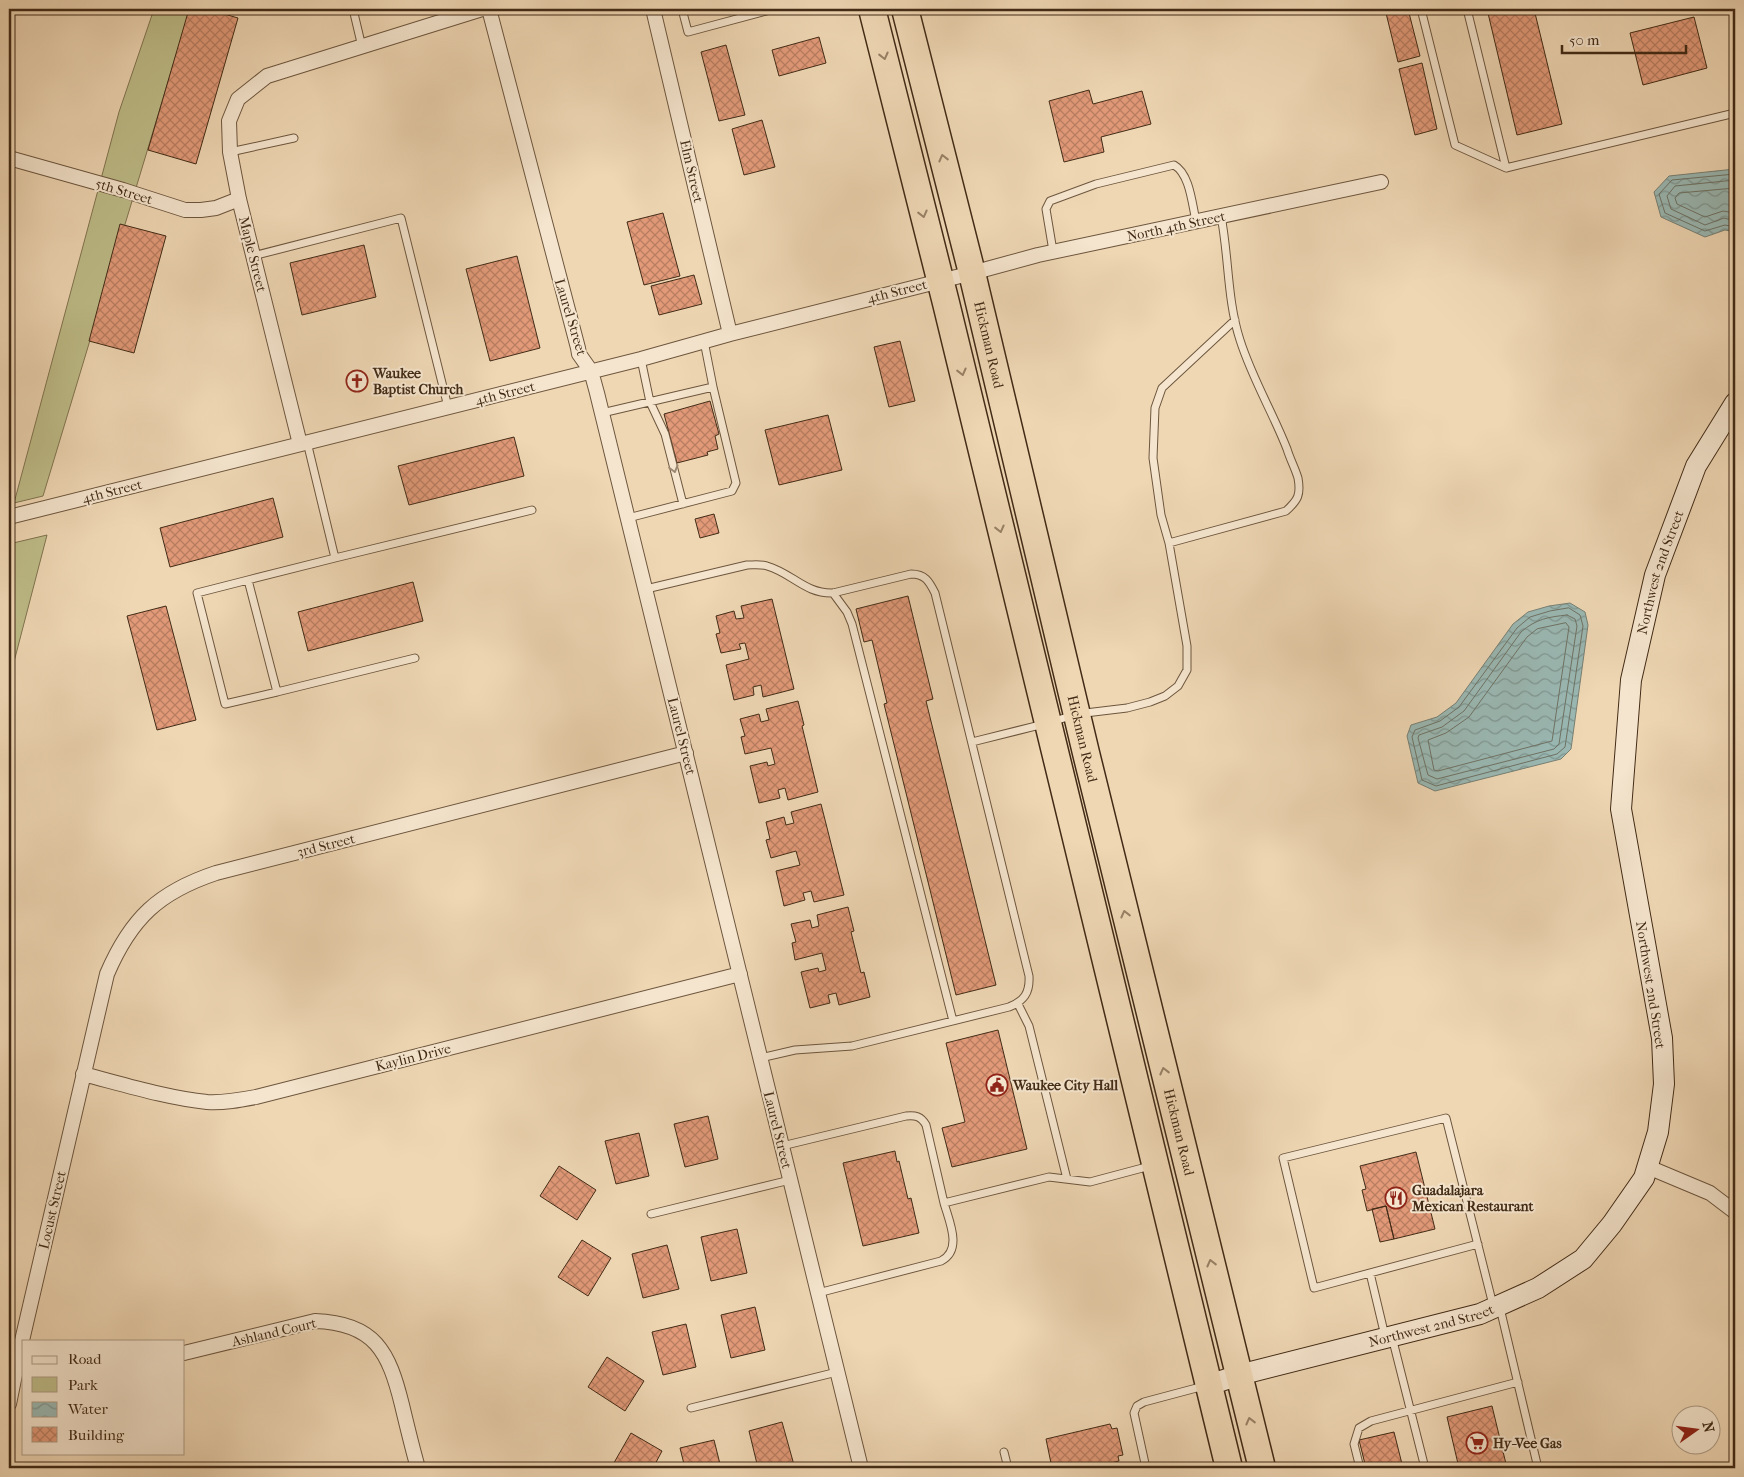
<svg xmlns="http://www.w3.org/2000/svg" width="1744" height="1477" viewBox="0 0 1744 1477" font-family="'IM FELL French Canon',serif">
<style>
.green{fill:#bebd89;stroke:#807450}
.water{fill:url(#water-waves);stroke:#778074}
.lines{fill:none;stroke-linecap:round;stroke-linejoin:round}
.shore{stroke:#6e7264;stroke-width:1}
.building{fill:url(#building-cross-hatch);stroke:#422b16}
.lane-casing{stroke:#6d563e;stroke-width:9}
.street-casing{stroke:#6d563e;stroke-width:16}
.secondary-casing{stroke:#422b16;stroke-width:22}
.highway-casing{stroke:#422b16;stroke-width:29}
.lane{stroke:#f5e5ce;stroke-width:7}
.street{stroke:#f5e5ce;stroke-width:14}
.secondary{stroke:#f5e5ce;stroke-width:20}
.highway{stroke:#efd7b4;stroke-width:26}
.oneway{stroke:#988165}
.oneway2{stroke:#9c8872}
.labels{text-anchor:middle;stroke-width:4;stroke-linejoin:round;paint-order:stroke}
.street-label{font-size:14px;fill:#422b16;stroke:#f5e5ce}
.poi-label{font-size:14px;font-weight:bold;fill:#422b16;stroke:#f5e5ce;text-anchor:start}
</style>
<defs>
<pattern id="water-waves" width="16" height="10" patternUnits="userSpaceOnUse" patternTransform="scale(1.25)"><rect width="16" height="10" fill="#9ab8b3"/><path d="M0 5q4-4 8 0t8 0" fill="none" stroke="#7f9691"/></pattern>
<pattern id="building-cross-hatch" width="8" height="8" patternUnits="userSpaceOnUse" patternTransform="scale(1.25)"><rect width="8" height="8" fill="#e29a79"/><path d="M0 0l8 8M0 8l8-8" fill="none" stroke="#b97e62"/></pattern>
</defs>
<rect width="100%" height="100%" fill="#efd7b4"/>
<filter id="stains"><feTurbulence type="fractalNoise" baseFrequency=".004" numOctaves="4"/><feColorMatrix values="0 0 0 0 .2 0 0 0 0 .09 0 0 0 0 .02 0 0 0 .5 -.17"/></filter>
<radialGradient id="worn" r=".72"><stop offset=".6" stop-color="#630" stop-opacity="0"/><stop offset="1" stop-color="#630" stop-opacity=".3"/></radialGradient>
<!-- green -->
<path class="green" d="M154,9h36l-147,487 -29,7 105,-391z
M47,535l-38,146v-137z"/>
<!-- water -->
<path class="water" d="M1735,169v63l-10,-2 -20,7 -44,-20 -7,-25 15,-16z
M1570,603l15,9 3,13 -17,124 -10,10 -126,32 -17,-8 -11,-47 4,-11 26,-8 19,-14 57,-79 15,-12 21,-6z"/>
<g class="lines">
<!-- shore -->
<path class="shore" d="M1735,174l-63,6 -13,14 6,19 40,18 20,-6 10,2
M1735,180l-60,6 -8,10 4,13 34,16 19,-7 11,3
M1735,188l-56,5 -4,5 2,6 28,13 18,-6 12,2
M1569,608l11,7 3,11 -18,121 -8,7 -121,32 -14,-6 -10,-43 3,-7 25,-9 19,-14 58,-79 13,-11 20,-6z
M1567,615l8,4 2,7 -18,118 -5,5 -117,30 -9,-4 -10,-37 1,-3 23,-8 22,-16 57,-79c15,-13 27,-15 46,-17z
M1566,623l3,4 -17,114 -114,30 -4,-1 -6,-30 18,-7 23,-16 58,-80 10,-8z"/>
</g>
<!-- building -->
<path class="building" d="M189,9h18l31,9 -42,146 -48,-14z
M1385,9h23l12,47 -22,6z
M1487,9h47l28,115 -45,11z
M1694,17l13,51 -64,17 -13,-52z
M819,37l7,26 -47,13 -7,-26z
M726,45l19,70 -26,6 -18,-69z
M1422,63l15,66 -22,6 -16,-66z
M1089,90l4,14 49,-13 9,33 -50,13 3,15 -40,10 -15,-61z
M762,120l13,47 -31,8 -12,-46z
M663,213l17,63 -36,9 -17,-63z
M120,224l46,12 -32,117 -45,-12z
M364,245l12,52 -74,18 -12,-52z
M517,256l23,92 -50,13 -24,-92z
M694,275l8,29 -43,11 -8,-29z
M900,341l15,60 -26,6 -15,-60z
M710,401l9,33 -4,2 3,13 -11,3 1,3 -31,8 -13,-49z
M828,415l14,55 -63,15 -14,-55z
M514,437l10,39 -115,29 -11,-39z
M273,498l10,39 -113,30 -10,-39z
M714,514l5,19 -19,5 -5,-19z
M413,582l10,39 -115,30 -10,-39z
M908,596l25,103 -7,2 70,284 -40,10 -72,-291 3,-1 -15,-63 -8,2 -8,-33z
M772,599l22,90 -31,8 -2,-12 -8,2 1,8 -20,5 -8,-35 23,-6 -4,-16 -6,1 2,5 -20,4 -5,-19 4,-1 -4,-17 18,-5 2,8 8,-1 -3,-12z
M166,606l30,114 -39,10 -30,-114z
M798,701l6,24 -2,1 16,66 -30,8 -3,-12 -7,2 2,8 -21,5 -9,-37 17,-4 1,4 7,-2 -4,-16 -26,6 -4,-17 4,-1 -5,-17 19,-5 2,8 8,-2 -3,-11z
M821,804l23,91 -30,7 -3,-11 -8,2 2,7 -21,6 -8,-35 24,-6 -4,-14 -25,7 -5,-18 4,-1 -4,-17 18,-5 2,8 8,-2 -3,-11z
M848,907l6,24 -3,1 10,41 3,-1 6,25 -31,8 -3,-12 -8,2 2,8 -20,5 -9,-36 17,-4 1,4 7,-2 -4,-17 -27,7 -3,-17 4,-1 -5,-18 19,-4 2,8 7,-2 -2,-11z
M998,1030l29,119 -75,18 -10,-39 23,-6 -19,-79z
M708,1116l10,43 -33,8 -11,-43z
M639,1133l10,43 -33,8 -11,-43z
M895,1151l2,11 2,-1 9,38 3,-1 8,35 -56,13 -20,-83z
M1416,1152l19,77 -41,10 -8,-33 -19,5 -5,-21 4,-1 -6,-23z
M559,1166l37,24 -19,30 -37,-24z
M1386,1206l8,33 -14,3 -8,-33z
M737,1229l10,44 -36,8 -10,-44z
M582,1240l29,18 -23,38 -30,-19z
M667,1245l12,44 -36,9 -11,-44z
M755,1307l10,43 -34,8 -10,-43z
M686,1324l10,43 -33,8 -11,-43z
M607,1357l37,24 -19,30 -37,-24z
M1492,1406l15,62h-48l-12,-51z
M782,1422l12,43 -11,3h-25l-9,-37z
M1110,1424l2,5 5,-1 6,27 -5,1 1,5 -13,3 1,4h-55l-6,-29z
M1394,1432l9,36h-37l-7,-28z
M631,1433l31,18 -9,17h-42z
M714,1440l7,28h-36l-5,-20z"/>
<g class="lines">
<!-- lane casing -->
<g class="lane-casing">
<path id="lane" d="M353,9l9,38
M682,9l6,23 86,-23
M1421,9l34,136 51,23
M1467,9l39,159 229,-55
M230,152l64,-14
M1053,251l-7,-42 4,-8 46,-17 78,-19c16,9 18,39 22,56
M253,256l148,-38 47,189
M704,341l9,46
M641,359l9,43 15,32 18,70
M602,413l111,-26 23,96 -4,8 -104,27
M307,442l28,116 -87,22 29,112 138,-34
M1169,543l117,-32c12,-11 15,-16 12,-33 -3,-10 -8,-19 -11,-29 -14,-36 -35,-71 -47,-109 -13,-40 -11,-83 -19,-124
M335,558l197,-48
M248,580l-51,13 28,111 52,-12
M646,589l101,-24c7,0 14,-1 20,1 25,7 38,28 66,27l78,-19c14,0 18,7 24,19l94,383c1,17 -5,25 -20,31l-157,39 -57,4 -35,8
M833,593l14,19 5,12 101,397
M972,742l76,-19 29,-9 50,-6 23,-6 15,-6 13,-10 9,-16v-24l-18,-103 -8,-28 -8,-57 2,-50 7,-20 73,-68
M1018,1004l11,22 38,153
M782,1146l124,-30c9,-1 15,0 20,9l18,78
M651,1214l139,-34
M1478,1244l-164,44 -31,-130 163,-40 47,187
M1370,1273l15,63
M818,1293l123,-32c22,-11 8,-40 3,-58l105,-26 41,5 60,-16
M1500,1308l38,160
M1392,1337l33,131
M691,1408l146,-36
M1004,1452l4,16
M1146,1468l-12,-55 3,-7 7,-4 60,-16
M1360,1468l-6,-24 5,-16 12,-7 147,-39"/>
</g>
<!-- street casing -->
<g class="street-casing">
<path id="street" d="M489,9l89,339 1,6 12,17 6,22 264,1075
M653,9l77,325
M9,158l114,32 62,20h16l15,-2 23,-9
M300,444l-61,-245 -9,-47 -1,-31 9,-22 29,-23 215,-67
M9,517l632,-158 89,-25 242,-61 66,-18 343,-73
M83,1074c39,10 84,24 124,28 17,1 33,-2 49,-5l484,-123
M1648,1167l62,26 25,19
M184,1353l131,-32c60,2 74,31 87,84 5,21 10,42 16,63
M9,1404l12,-59 86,-371c24,-56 52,-82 109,-101l470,-120"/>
</g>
<!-- secondary casing -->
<g class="secondary-casing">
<g id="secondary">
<path id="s1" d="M1209,1385l30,-10 241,-61 58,-26 45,-29 29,-35 32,-46 14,-46 6,-48 -2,-46 -41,-229 10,-129 24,-105 41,-109 39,-63"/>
</g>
</g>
<!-- highway casing -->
<g class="highway-casing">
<g id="highway">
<path d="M872,9l74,294 283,1165"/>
<path id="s2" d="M905,9l67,264 114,480 176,715"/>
</g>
</g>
<!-- lane -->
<use href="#lane" class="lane"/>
<!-- street -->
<use href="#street" class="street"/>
<!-- secondary -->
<use href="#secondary" class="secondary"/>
<!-- highway -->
<use href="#highway" class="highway"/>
</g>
<!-- one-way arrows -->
<defs><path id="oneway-chevron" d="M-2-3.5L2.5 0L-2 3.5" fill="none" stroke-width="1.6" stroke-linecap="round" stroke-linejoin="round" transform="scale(1.25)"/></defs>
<g class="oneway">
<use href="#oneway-chevron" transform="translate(884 56) rotate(76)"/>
<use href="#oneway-chevron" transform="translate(943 158) rotate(-104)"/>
<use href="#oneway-chevron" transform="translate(923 214) rotate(76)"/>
<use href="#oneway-chevron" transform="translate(962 372) rotate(76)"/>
<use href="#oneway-chevron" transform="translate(1000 529) rotate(76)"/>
<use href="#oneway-chevron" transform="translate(1125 914) rotate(-104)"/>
<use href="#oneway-chevron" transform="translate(1164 1071) rotate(-104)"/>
<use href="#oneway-chevron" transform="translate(1211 1263) rotate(-104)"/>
<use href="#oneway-chevron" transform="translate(1250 1421) rotate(-104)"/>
</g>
<use class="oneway2" href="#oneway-chevron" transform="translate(674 469) rotate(75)"/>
<!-- icons -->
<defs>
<g id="church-ring" transform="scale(1.125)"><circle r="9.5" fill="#f5e5ce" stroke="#8f2418" stroke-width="1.5"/><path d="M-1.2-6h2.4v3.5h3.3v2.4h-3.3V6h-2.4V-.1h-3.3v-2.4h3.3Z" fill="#8f2418"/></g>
<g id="civic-ring" transform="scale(1.125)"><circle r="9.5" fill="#f5e5ce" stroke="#8f2418" stroke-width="1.5"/><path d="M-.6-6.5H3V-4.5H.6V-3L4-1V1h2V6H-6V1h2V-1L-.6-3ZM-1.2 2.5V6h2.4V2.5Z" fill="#8f2418"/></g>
<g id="restaurant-ring" transform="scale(1.125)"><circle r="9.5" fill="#f5e5ce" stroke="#8f2418" stroke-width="1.5"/><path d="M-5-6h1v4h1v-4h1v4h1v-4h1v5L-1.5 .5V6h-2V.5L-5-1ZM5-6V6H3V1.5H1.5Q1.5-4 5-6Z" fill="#8f2418"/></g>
<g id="supermarket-ring" transform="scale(1.125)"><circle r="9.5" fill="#f5e5ce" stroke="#8f2418" stroke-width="1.5"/><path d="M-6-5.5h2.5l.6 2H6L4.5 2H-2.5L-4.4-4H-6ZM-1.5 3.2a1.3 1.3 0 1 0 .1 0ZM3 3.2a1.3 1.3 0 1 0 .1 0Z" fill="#8f2418"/></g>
</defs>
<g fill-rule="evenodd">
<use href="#church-ring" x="357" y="381"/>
<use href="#civic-ring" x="997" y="1085"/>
<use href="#restaurant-ring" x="1396" y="1198"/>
<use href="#supermarket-ring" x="1477" y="1443"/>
</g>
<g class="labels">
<!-- street labels -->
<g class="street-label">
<text transform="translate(692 171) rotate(77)" y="5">Elm Street</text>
<text transform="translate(124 191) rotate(17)" y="5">5th Street</text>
<text transform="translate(1176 226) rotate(-12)" y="5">North 4th Street</text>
<text transform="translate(253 254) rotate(76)" y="5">Maple Street</text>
<text transform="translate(897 291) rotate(-14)" y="5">4th Street</text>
<text transform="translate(571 317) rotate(73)" y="5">Laurel Street</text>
<text dy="5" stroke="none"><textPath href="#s2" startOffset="346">Hickman Road</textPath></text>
<text transform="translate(505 393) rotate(-14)" y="5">4th Street</text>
<text transform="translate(112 491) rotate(-14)" y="5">4th Street</text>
<text dy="5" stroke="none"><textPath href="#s1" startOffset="1115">Northwest 2nd Street</textPath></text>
<text transform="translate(682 736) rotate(76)" y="5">Laurel Street</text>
<text dy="5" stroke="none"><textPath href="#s2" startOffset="751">Hickman Road</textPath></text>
<text transform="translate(326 845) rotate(-14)" y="5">3rd Street</text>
<text transform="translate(1651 985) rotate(81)" y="5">Northwest 2nd Street</text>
<text transform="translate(413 1057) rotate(-14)" y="5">Kaylin Drive</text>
<text transform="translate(778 1130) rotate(76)" y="5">Laurel Street</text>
<text dy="5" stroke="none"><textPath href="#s2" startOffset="1156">Hickman Road</textPath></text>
<text transform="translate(52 1210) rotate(-77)" y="5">Locust Street</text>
<text dy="5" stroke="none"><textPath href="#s1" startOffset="230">Northwest 2nd Street</textPath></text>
<text transform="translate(274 1332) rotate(-13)" y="5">Ashland Court</text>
</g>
<!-- poi labels -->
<g class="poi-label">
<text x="373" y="378">Waukee<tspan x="373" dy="16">Baptist Church</tspan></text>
<text x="1013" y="1090">Waukee City Hall</text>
<text x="1412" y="1195">Guadalajara<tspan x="1412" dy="16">Mexican Restaurant</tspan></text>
<text x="1493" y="1448">Hy-Vee Gas</text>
</g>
</g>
<!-- margin -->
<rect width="1744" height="1477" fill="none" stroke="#efd7b4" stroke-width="30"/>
<rect x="10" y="10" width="1724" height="1457" fill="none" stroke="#422b16" stroke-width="2.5"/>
<rect x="15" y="15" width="1714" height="1447" fill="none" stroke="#422b16"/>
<!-- legend -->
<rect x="22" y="1340" width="162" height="115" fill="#f5e5ce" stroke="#ad9b84"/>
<rect x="32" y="1356" width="25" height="8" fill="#f5e5ce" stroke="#ad9b84"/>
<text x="68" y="1364" font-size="15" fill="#422b16">Road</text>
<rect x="32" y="1377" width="25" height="15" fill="#bebd89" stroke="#ad9b84"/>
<text x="68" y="1390" font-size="15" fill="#422b16">Park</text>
<rect x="32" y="1402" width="25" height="15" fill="url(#water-waves)" stroke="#ad9b84"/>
<text x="68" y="1414" font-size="15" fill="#422b16">Water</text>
<rect x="32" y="1427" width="25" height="15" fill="url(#building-cross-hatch)" stroke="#ad9b84"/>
<text x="68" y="1440" font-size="15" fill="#422b16">Building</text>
<!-- north arrow -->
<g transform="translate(1696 1430) rotate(76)"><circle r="24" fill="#f5e5ce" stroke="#ad9b84"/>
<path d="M0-4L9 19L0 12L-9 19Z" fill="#8f2418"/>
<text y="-8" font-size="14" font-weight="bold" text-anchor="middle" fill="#422b16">N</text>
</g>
<!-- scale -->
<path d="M1562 45v8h124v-8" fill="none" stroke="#422b16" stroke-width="2.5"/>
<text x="1569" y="45" font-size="15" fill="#422b16" stroke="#f5e5ce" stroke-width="4" paint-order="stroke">50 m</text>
<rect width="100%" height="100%" filter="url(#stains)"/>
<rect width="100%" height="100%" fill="url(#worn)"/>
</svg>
